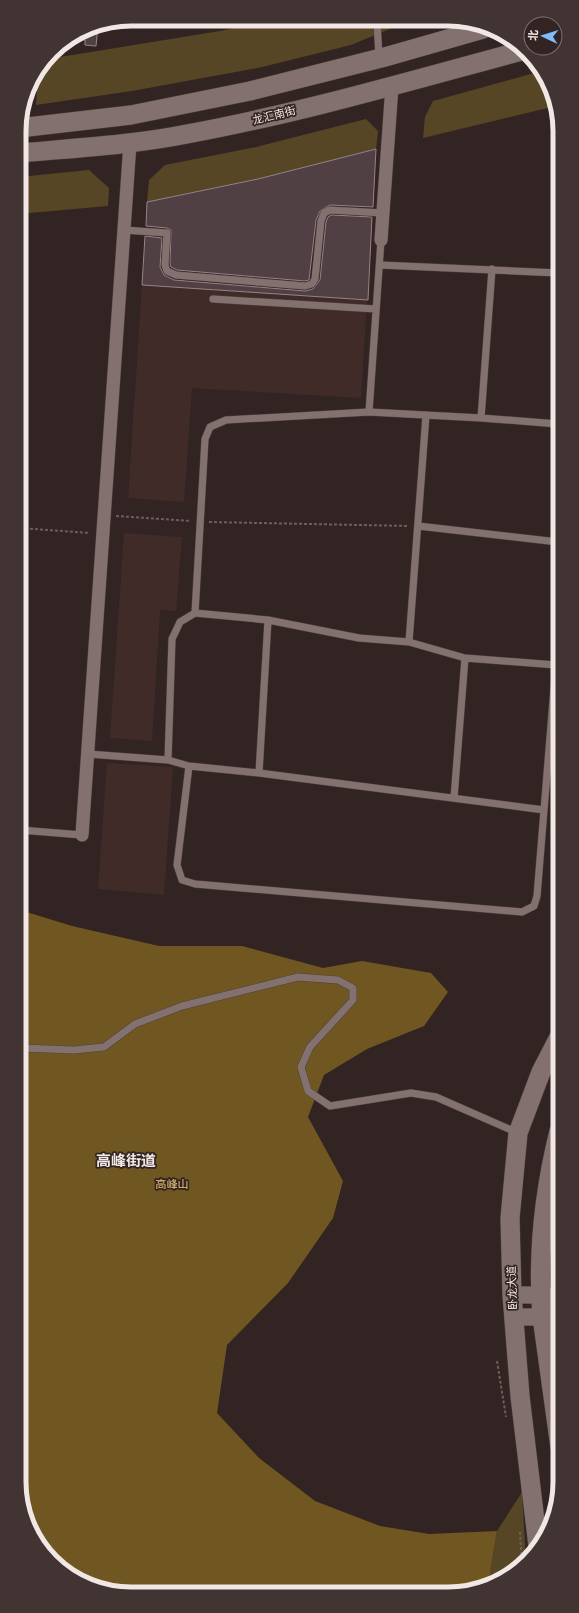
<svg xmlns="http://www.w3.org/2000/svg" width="579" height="1613" viewBox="0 0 579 1613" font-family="'DejaVu Sans','Noto Sans SC',sans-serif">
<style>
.built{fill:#402b28}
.green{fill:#564625}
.forest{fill:#705721}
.building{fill:#504044;stroke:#958388}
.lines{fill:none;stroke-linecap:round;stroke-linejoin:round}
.service-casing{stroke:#4e413f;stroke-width:8}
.minor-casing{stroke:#4e413f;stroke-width:14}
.tertiary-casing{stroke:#4e413f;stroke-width:18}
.secondary-casing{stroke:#4e413f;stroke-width:20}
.path{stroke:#6b5f5d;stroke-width:2;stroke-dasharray:3 2;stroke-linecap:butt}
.service{stroke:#83716f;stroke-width:7}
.minor{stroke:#83716f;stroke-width:13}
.tertiary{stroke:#83716f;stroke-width:17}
.secondary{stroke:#83716f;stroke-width:19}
.labels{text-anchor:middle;stroke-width:3.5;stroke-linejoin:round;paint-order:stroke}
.street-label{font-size:11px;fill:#f1e7e5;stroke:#322422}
.park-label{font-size:11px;fill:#f0c979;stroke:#322422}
.district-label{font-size:15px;font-weight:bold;fill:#f1e7e5;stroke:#322422}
.rim{fill:none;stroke:#f1e7e5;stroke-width:5}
</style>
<rect width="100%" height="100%" fill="#322422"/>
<!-- built -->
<path class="built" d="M142,285l225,15 -6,98 -169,-10 -8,114 -56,-4z
M124,533l58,4 -6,74 -16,-1 -8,131 -42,-3z
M107,763l66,4 -9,128 -66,-6z"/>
<!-- green -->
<path class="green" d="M263,20l150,1 -11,3 -51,21 -93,23 -126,23 -96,14 2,-33 10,-13 172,-28 43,-9z
M538,72l18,34 -133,32 2,-21 8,-16z
M366,119l12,12 -2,18 -118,30 -111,23 2,-22 16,-15 91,-18z
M89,170l20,18 -1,18 -89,8v-37z
M522,1492l4,69 -22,18 -16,6 9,-54z"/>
<!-- forest -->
<path class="forest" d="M20,910l52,16 87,20h83l81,22 39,-7 69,12 17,19 -24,34 -57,23 -43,26 -16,42 35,64 -10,37 -45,65 -61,62 -10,68 42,45 56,43 65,25 49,8 68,-3 -9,54 -18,7h-360l-58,-31 -31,-57z"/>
<!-- building -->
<path class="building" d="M98,26l-2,20 -11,-1v-5h-2v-9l6,-4z
M376,149l-3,58 -43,-2 -10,6 -4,9 -7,60 -4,1 -128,-11 -6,-3 -1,-3 1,-34 -4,-2 -21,-2 1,-24 111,-23z
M331,215l41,2 -4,83 -226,-15 3,-49 17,2 -2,29 4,8 10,5 131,11 8,-2 7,-9 6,-58 2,-5z"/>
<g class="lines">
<!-- service casing -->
<g class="service-casing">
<path id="service" d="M377,21l2,37
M165,24v-5
M124,230l43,3 -2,32 2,6 9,4 129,11 7,-2 3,-5 6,-58 3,-8 6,-3 53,3
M380,265l178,8
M213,299l163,10
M369,412l12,-172
M481,418l11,-149
M418,526l140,16
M195,613l10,-174 5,-12 16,-7 143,-8 112,6 77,6
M409,642l17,-227
M88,754l80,6 21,6 70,7 285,37
M168,760l4,-121 8,-17 15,-9 73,7 91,18 50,4 56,16 91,7
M189,766l-12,99 5,15 13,4 327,28 12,-6 3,-10 22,-269
M259,773l9,-153
M454,798l11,-140
M20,830l62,5
M21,1048l53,2 30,-3 31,-23 47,-18 116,-29 40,3 15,8v12l-43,47 -9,20 7,24 22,15 81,-13 25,4 82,36"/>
</g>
<!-- minor casing -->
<g class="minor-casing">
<path id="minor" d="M381,240l11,-154
M82,835l48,-692"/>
</g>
<!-- tertiary casing -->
<g class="tertiary-casing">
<path id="tertiary" d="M553,1173l6,43
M512,1295h28l19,3
M514,1317h28l18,4"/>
</g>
<!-- secondary casing -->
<g class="secondary-casing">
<path id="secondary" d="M19,128l112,-13 119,-24 135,-34 98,-28
M19,153c56,-5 113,-8 168,-19 114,-21 226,-54 338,-84
M559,1131c-15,61 -22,123 -17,186l18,130
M538,1546l-18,-150 -8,-101 -2,-77 8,-85 23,-61 18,-35"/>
</g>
<!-- path -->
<path class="path" d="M116,516l75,5
M209,522l200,4
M20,528l70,5
M497,1361l9,56
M520,1532l2,32"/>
<!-- service -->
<use href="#service" class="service"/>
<!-- minor -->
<use href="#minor" class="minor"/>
<!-- tertiary -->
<use href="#tertiary" class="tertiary"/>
<!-- secondary -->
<use href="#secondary" class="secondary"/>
</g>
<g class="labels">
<!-- street labels -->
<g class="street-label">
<text transform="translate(274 115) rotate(-14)" y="4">龙汇南街</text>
<text transform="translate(512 1288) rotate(-92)" y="4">卧龙大道</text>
</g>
<!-- park labels -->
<g class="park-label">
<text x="172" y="1188">高峰山</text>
</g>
<!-- district labels -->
<g class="district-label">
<text x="126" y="1166">高峰街道</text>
</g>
</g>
<!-- crop -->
<path d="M0 0H579V1613H0ZM131 26H448A105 105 0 0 1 553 131V1482A105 105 0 0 1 448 1587H131A105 105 0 0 1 26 1482V131A105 105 0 0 1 131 26Z" fill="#413432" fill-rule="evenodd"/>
<path class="rim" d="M131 26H448A105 105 0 0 1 553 131V1482A105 105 0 0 1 448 1587H131A105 105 0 0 1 26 1482V131A105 105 0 0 1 131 26Z"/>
<!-- north arrow -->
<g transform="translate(543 36) rotate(274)"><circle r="19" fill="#322422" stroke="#7e7270"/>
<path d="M0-3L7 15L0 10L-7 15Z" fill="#7ebdf9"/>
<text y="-6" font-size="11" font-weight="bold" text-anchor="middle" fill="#f1e7e5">北</text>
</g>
</svg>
